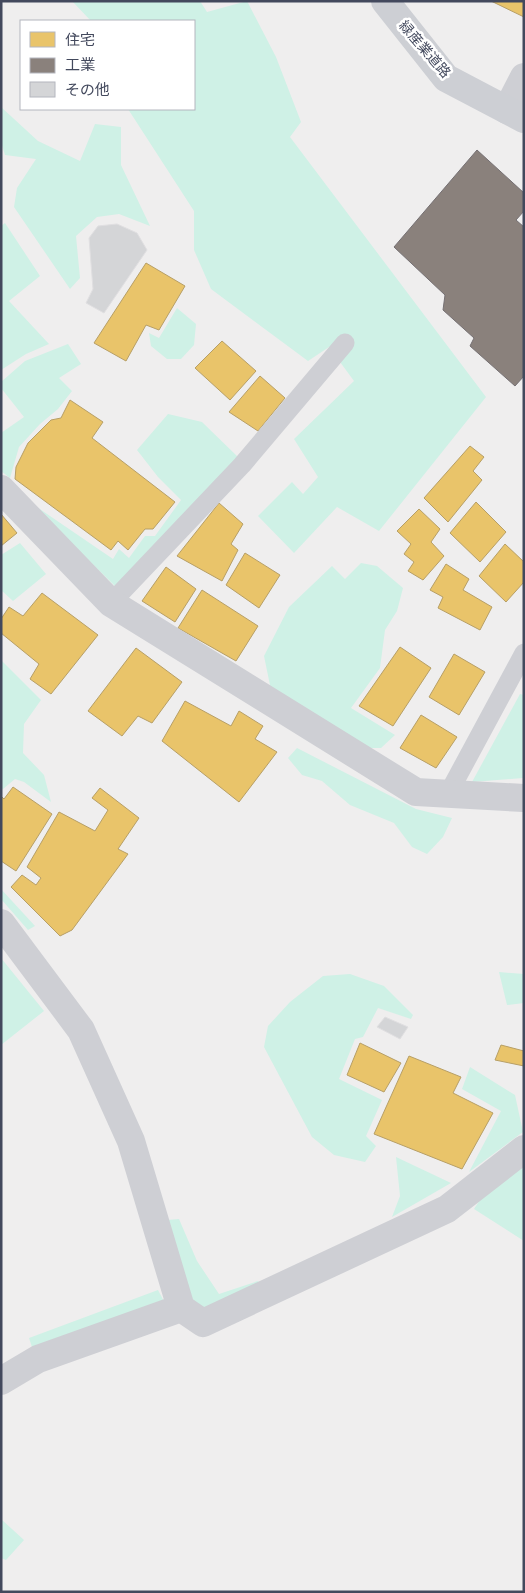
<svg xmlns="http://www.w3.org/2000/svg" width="525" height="1593" viewBox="0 0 525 1593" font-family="Commissioner,'Noto Sans JP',sans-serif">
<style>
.green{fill:#cff1e6}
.homes{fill:#e9c46a;stroke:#b79f66}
.industry{fill:#8a817c;stroke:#757073}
.building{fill:#d4d5d7;stroke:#e0dfe1}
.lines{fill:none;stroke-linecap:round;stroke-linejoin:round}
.lane{stroke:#cecfd4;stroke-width:19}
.street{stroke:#cecfd4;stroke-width:28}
.secondary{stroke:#cdcfd4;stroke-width:28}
.labels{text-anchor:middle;stroke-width:5;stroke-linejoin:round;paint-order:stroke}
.street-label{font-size:14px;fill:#43495d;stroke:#fff}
</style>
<rect width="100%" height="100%" fill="#efeeee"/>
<!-- green -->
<path class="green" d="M72,1h128l7,11 40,-11 29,56 25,65 -11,15 196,260 -107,134 -42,-24 -43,46 -36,-37 34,-34 11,12 15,-17 -24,-38 60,-58 -25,-34 -21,14 -97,-72 -17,-39v-39l-66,-102h66v-88h-103z
M1,107l37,34 42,20 15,-37 26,3v38l29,61 -31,-12 -22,3 -21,19 4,42 -10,11 -56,-82 3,-19 19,-29 -31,-4 -4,-13z
M5,223l35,53 -31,25 40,43 -23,10 -25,16v-144z
M177,308l19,16 -2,21 -13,14h-14l-16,-13 -2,-13 10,5z
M68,344l13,20 -22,14 13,13 -14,18 -18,15 -21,23 -9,31 -9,-7v-38l23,-16 -23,-29v-6l24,-21z
M168,414l34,8 37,36 -123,129 -88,-86 85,58 6,-10 10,9 16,-22h10l26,-36 -23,-23 -21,-27z
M20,543l26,31 -33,27 -12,-11v-35z
M361,563l16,3 26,22 -6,23 -12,19 -5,38 -29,40 44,27 -14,13h-15l-95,-58 -7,-34 25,-49 43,-41 13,13z
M1,660l40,40 -17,24 -1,29 21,22 7,27 -27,-20 -9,-3 -12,10 -2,-1z
M520,694l4,1 -1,83 -51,4z
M297,748l119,61 36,9 -9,19 -16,17 -15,-7 -18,-24 -44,-18 -28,-24 -20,-6 -14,-17z
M1,889l34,37 -7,4 -27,-31z
M1,958l43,53 -43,34z
M499,972l25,2v29l-17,2z
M350,974l34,12 29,29 -2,4 -33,-11 -15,29 -8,2 -16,40 43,21 -16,36 10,10 -11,16 -31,-7 -22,-18 -48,-90 4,-21 22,-24 33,-26z
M470,1067l45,28 8,37 -54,40 32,-61 -39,-22z
M396,1157l55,26 -59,34 8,-21z
M524,1161v80l-50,-32 13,-20z
M179,1219l18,42 22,33 39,-13 5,7 -66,28 -30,-96z
M158,1290l9,17 -133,46 -5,-15z
M1,1519l23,21 -18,20 -5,-2z"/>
<!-- homes -->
<path class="homes" d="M491,1h33v16z
M146,263l39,23 -26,44 -13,-5 -20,36 -32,-18z
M222,341l34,30 -26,29 -35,-32z
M260,376l25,22 -27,33 -29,-19z
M70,400l33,22 -11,16 83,64 -22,27h-8l-17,21 -10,-9 -7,9 -96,-71 1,-12 12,-24 23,-23 10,-2z
M470,446l14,11 -11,14 9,9 -34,42 -24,-24z
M476,502l30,30 -26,30 -30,-29z
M219,503l24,21 -12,20 7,6 -16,31 -45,-25z
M419,509l21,20 -9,13 13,14 -21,24 -15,-9 6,-9 -10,-8 7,-10 -14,-13z
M1,514l16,19 -16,13z
M505,544l19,18v20l-18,20 -27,-26z
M245,553l35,22 -21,33 -33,-23z
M446,564l23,15 -6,11 29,17 -12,23 -42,-22 5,-11 -13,-7z
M166,567l30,22 -21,33 -33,-21z
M202,590l56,36 -22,35 -58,-33z
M42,593l56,42 -47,59 -21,-15 9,-15 -38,-31v-14l8,-12 14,9z
M400,647l31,21 -38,58 -34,-20z
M136,648l46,34 -30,41 -14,-7 -16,20 -34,-25z
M454,654l31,18 -26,43 -30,-18z
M185,701l46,25 8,-15 24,15 -8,13 22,13 -38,50 -77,-61z
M421,715l36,22 -21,31 -36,-20z
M13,787l39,27 -36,57 -15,-10v-65l3,3z
M100,788l39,30 -21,31 10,5 -56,76 -12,6 -49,-49 11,-12 14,10 5,-7 -14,-11 32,-55 36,19 13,-21 -16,-12z
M360,1043l41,20 -17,29 -37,-17z
M501,1045l23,6v15l-29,-6z
M409,1056l52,21 -8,16 40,20 -31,56 -88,-35z"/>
<!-- industry -->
<path class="industry" d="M477,150l47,43v18l-8,9 8,7v149l-9,10 -45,-40 4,-8 -31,-28 2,-15 -51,-48z"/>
<!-- building -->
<path class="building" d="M117,224l20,9 10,17 -43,63 -18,-10 7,-14 -4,-51 9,-12z
M385,1017l23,10 -8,12 -23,-12z"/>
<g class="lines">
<!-- lane -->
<path class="lane" d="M111,603l131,-138 103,-122
M448,794l76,-141"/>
<!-- street -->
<path class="street" d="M507,110l17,-33
M1,489l110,114 305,189 108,6
M1,923l80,107 50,111 50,167 22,15 244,-114 77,-60
M1,1381l37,-22 143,-51"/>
<!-- secondary -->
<path class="secondary" d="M385,1l61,77 78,41"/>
</g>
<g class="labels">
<!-- street labels -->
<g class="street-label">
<text transform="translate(425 49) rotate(49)" y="5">緑産業道路</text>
</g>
</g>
<!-- border -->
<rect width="525" height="1593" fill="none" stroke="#43495d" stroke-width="5"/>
<!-- legend -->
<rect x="20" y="20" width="175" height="90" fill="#ffffff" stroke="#b4b6be"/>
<rect x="30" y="32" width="25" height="15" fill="#e9c46a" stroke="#b4b6be"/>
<text x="65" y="45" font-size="15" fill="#43495d">住宅</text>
<rect x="30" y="58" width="25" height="15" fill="#8a817c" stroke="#b4b6be"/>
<text x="65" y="70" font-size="15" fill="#43495d">工業</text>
<rect x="30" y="82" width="25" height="15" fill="#d4d5d7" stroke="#b4b6be"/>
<text x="65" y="95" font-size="15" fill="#43495d">その他</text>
</svg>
